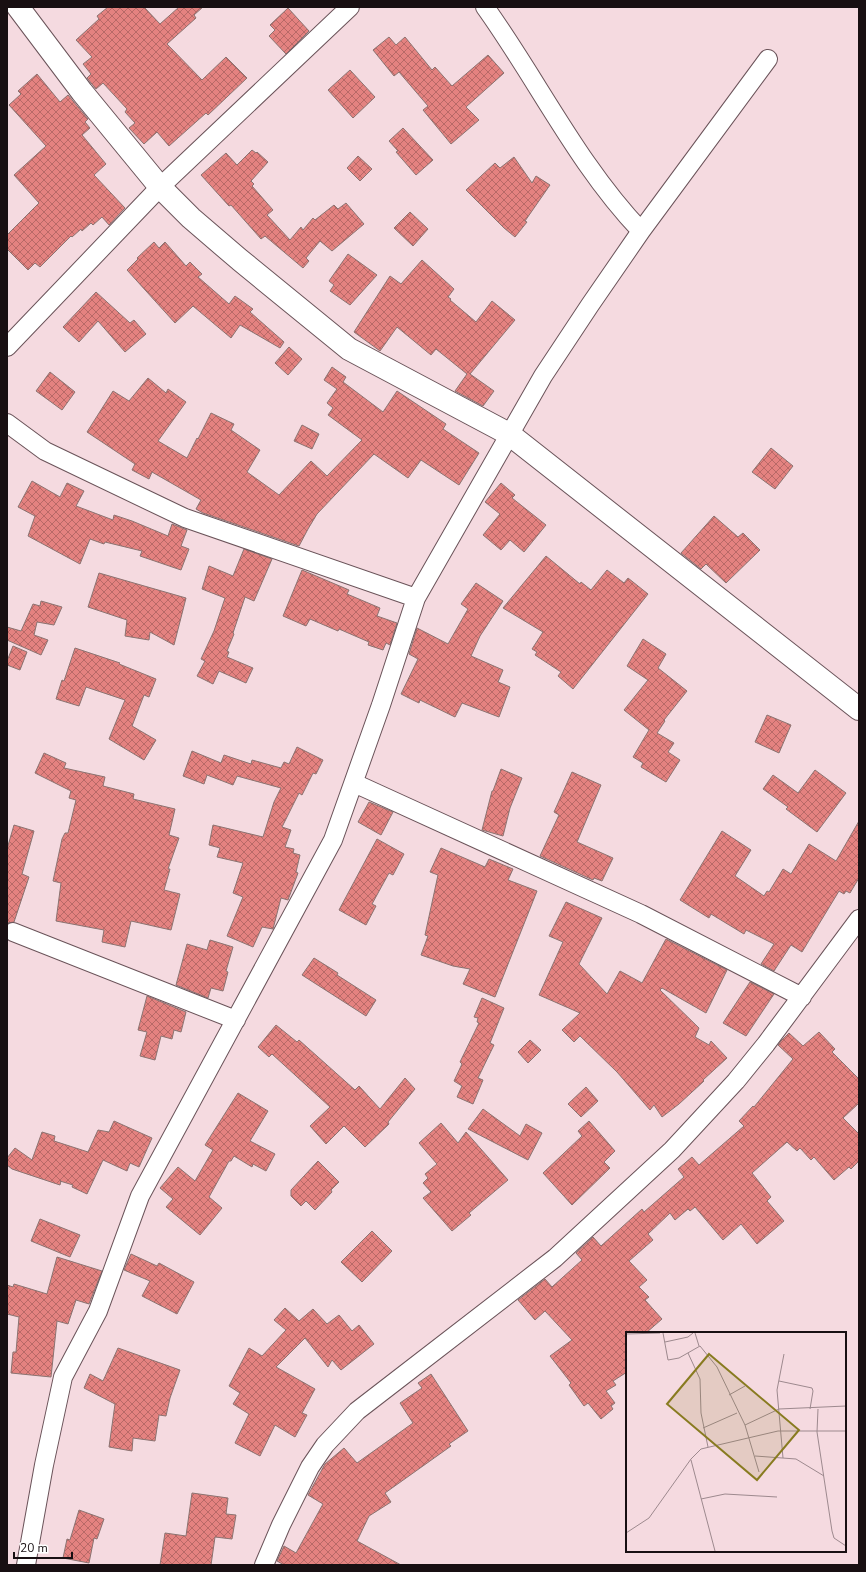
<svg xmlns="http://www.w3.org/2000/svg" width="866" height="1572" viewBox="0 0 866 1572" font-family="'Nunito Sans',sans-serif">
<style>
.building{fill:url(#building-cross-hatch);stroke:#8b7371}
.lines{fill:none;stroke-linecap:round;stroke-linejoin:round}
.minor-casing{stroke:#6a5359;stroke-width:20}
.secondary-casing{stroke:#6a5359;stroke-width:24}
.minor{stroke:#fff;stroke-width:18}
.secondary{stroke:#fff;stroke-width:22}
.inset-road{fill:none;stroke:#9d898e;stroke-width:1}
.view{fill:#887b20;fill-opacity:0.15;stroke:#887b20;stroke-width:2}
.inset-edge{fill:none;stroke:#180f12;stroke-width:2}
</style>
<defs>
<pattern id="building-cross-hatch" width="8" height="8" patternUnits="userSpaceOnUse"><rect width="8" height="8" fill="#e48280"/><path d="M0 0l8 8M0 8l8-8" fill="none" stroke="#b86967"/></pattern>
</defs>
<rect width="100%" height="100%" fill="#f5dae0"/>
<!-- building -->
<path class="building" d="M108,7h36l16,17 19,-17h24l-9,8 2,3 -29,26 35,36 24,-23 21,21 -39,37 -2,-2 -37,33 -12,-14 -13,12 -15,-16 6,-5 -10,-11 2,-3 -24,-26 -7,6 -9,-11 4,-4 -8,-10 9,-7 -16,-17 23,-21 -2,-3z
M288,8l21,23 -23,23 -17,-18 6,-6 -5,-5z
M389,37l7,8 9,-8 27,33 3,-3 17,19 36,-31 16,18 -38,34 13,13 -28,24 -28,-34 5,-4 -29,-34 -5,4 -21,-26z
M350,70l25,27 -22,21 -25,-28z
M37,74l23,28 8,-7 20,24 -3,3 5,6 -8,7 24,29 -12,11 31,33 -16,17 -7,-8 -9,8 -2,-2 -9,8 -1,-2 -9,8 -1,-1 -31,31 -5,-4 -7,7 -21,-21v-14l32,-32 -25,-28 32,-29 -37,-41 12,-11 -3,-3z
M403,128l30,32 -17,15 -20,-23 2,-1 -9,-10z
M252,150l4,3 1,-1 11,10 -17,19 3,3 -2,2 21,24 -6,5 23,25 11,-13 2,3 10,-12 2,2 19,-15 4,4 8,-6 18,21 -32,27 -12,-10 -14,17 3,3 -6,7 -38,-32 -4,3 -30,-34 -2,1 -28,-31 25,-22 11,12z
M358,156l14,13 -12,12 -13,-13z
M514,157l18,26 4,-7 14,9 -25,36 2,1 -12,15 -11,-9 -38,-38 29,-27 5,5z
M410,212l18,17 -15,17 -19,-18z
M154,242l5,6 6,-6 21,24 4,-4 12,12 -4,3 31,27 6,-8 18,13 -3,3 34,30 -4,6 -40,-23 -9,13 -38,-32 -18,17 -48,-53 11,-11 -1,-1z
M348,254l29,21 -27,30 -20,-14 4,-6 -5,-4z
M422,260l32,29 -6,8 3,2 -1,1 26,22 16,-21 23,19 -45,54 24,17 -11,15 -28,-15 12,-17 -31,-25 -5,6 -34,-28 -17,24 -26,-19 36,-56 11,8z
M96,292l34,31 4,-3 12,14 -21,18 -27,-31 -19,21 -16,-15z
M289,347l13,12 -14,16 -13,-12z
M332,367l14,10 -3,5 40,30 14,-21 49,33 -3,5 36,24 -20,32 -38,-25 -13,18 -34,-24 -57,60 -9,15 -9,17 -96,-33 -7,-4 5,-9 -49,-28 -3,7 -17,-9 3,-6 -48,-32 26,-41 16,10 19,-23 18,15 2,-4 18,13 -28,39 29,17 10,-20 1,1 13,-26 23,11 -3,6 29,20 -13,22 32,23 32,-34 16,15 35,-36 -34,-25 5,-7 -6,-5 10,-14 -13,-9z
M50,372l25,20 -13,18 -26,-19z
M302,425l17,9 -7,15 -18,-8z
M771,448l22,18 -18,23 -23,-17z
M32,481l28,16 7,-14 17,8 -8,15 37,14 1,-5 18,6 36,15 4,-12 15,6 -6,16 8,3 -8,21 -41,-14 2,-5 -37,-9 -1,2 -14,-5 -10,25 -52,-28 7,-20 -17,-9z
M501,483l14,12 -3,3 34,27 -22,27 -14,-12 -9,10 -18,-15 17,-21 -15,-12z
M714,516l24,21 5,-4 17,17 -34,33 -20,-19 -5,5 -20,-16z
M244,549l28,10 -18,42 -9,-4 -12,36 1,1 -7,17 2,1 -2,5 26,11 -7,15 -27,-12 -6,13 -16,-8 8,-15 -4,-2 13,-28 11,-33 -23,-9 7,-23 24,10z
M546,556l34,28 1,-2 10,8 16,-20 17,13 4,-5 20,16 -75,95 -15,-13 3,-4 -26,-17 2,-3 -5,-3 11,-17 -40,-24z
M302,570l47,20 -2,4 33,14 -3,8 20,7 -7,22 -4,-2 -3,7 -15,-5 1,-3 -30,-13 -1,2 -28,-12 -4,7 -23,-10z
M99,573l87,25 -12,47 -24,-13 -1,8 -24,-4 2,-16 -39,-13z
M476,583l27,18 -23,35 -9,20 32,14 -5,12 12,5 -11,30 -37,-14 -7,14 -35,-17 -1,3 -18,-9 17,-35 -9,-5 8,-26 31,16 20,-35 -7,-5z
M41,601l21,6 -8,18 -17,-3 -3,13 14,5 -7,15 -34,-15v-13l14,4 12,-27 7,2z
M643,639l23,15 -8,14 29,23 -23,29 1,1 -8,12 17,10 -6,9 12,8 -14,22 -25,-15 2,-4 -10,-6 16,-27 -25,-20 24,-30 -21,-14z
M13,646l14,6 -7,18 -13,-5v-4z
M75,648l45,15 -1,1 37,15 -7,18 -5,-2 -12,31 24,14 -12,20 -35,-21 16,-39 -39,-13 -7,19 -23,-7 6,-19 2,1z
M767,715l24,10 -12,28 -24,-11z
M297,747l26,13 -7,14 -3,-1 -11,22 -3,-2 -17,34 9,3 -6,17 9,2 -1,4 7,2 -4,17 2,1 -10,27 -7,-2 -8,31 -11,-2 -9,20 -26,-11 16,-39 -10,-4 10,-30 -26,-6 3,-9 -11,-3 4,-20 50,12 11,-35 7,-14 -44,-12 -4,9 -26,-10 -3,9 -21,-8 9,-25 29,12 3,-8 27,9 1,-4 29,8 3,-6 5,2z
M44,753l22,10 -2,5 41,9 -2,9 31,8 -1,5 42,10 -6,26 10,3 -11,31h2l-6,21 16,4 -9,36 -40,-9 -6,26 -23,-5 2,-12 -48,-9 5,-38 -8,-2 9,-42 3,-6h3l8,-33 -7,-2 2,-7 -36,-18z
M501,769l21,9 -12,30 -7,28 -21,-6 10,-39h1z
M815,770l31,23 -29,39 -31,-23 2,-2 -25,-18 10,-14 25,18z
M572,772l29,13 -24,57 36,16 -11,23 -8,-3 -1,2 -53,-24 19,-41 -5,-3z
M369,802l24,10 -12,23 -23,-13z
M859,821v57l-9,15 -4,-2 -2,3 -5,-3 -37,61 -11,-7 -17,26 -13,-7 13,-20 -28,-14 -2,4 -33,-20 -2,4 -29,-18 42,-69 29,19 -16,26 29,20 3,-5 2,1 14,-23 8,5 18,-30 27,17z
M14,825l20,6 -12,43 7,3 -15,45 -7,1v-74z
M377,839l27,15 -11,21 -4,-2 -17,31 4,2 -10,19 -27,-15z
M441,848l44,19 4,-8 24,10 -5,11 29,11 -42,106 -32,-13 7,-15 -17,-3 -32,-11 7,-19 -3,-1 13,-60 -8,-3z
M566,902l36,16 -23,46 28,30 13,-23 22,12 24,-44 61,31 -21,43 -44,-25 -2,2 39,38 -4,9 14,8 2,-4 16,17 -24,22 1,1 -25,23 -17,13 -8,-12 -4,5 -33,-38 -37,-36 -6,6 -12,-12 18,-17 -41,-18 24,-53 -14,-6z
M210,940l23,7 -7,24 2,1 -5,19 -12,-3 -3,10 -32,-13 11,-41 20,6z
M314,958l24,15 -1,2 39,25 -10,16 -64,-41z
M750,982l24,12 -28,42 -23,-13z
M147,996l39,16 -5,20 -7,-2 -2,9 -11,-3 -6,24 -15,-4 7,-24 -9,-2z
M482,998l22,10 -14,35 4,2 -16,33 5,2 -10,24 -16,-7 5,-11 -8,-5 8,-17 -2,-2 19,-39 -2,-1 1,-4 -4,-1z
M276,1025l21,17 2,-2 56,50 4,-4 21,23 25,-31 10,11 -27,33 1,2 -24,23 -21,-21 -18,18 -16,-18 20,-19 -58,-53 -3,3 -11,-10z
M819,1032l16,17 -3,3 27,27v24l-16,15 16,16v27l-8,8 -2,-2 -15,13 -20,-23 -3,3 -11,-12 -3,3 -10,-9 -35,31 19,24 -4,4 17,20 -27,23 -16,-20 -18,16 -28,-33 -5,4 -2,-2 -13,11 -5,-7 -22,21 5,6 -24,21 18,19 -8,7 10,10 -4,3 17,19 -16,14h-19v39l-14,9 3,4 -10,6 9,12 -4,3 2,3 -12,10 -13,-16 -4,3 -15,-21 2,-2 -21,-27 22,-16 -27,-29 -10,9 -17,-20 27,-21 7,8 30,-27 -6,-7 17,-16 8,9 41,-37 2,3 40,-35 -6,-8 14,-12 7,8 45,-39 -5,-5 14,-15 1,1 39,-48 -15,-14 3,-4 8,-8 14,13z
M530,1040l11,10 -13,13 -10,-11z
M586,1087l12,14 -17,16 -13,-13z
M238,1093l30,18 -18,30 25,13 -9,17 -13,-7 -1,3 -18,-11 -3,5h-2l-20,36 13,11 -22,27 -34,-28 7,-8 -13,-11 18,-21 17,14 18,-31 -8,-5z
M483,1109l37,27 6,-12 16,9 -14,27 -60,-31z
M114,1121l38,17 -13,29 -9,-4 -3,8 -24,-11 -16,34 -15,-7 1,-2 -13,-4h1l-1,4 -48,-16 -5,-4v-7l8,-10 17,12 10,-28 13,4 -1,5 34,11 10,-22 11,2z
M589,1121l26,30 -11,11 6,6 -38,37 -29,-32 39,-37 -4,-5z
M441,1123l17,20 8,-11 42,48 -39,33 2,2 -19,16 -29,-33 8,-6 -8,-9 5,-5 -3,-4 12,-10 -18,-21z
M318,1161l21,21 -8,8 1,2 -17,18 -9,-9 -5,5 -10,-10v-6z
M40,1219l40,16 -10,22 -39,-16z
M372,1231l20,20 -30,31 -21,-20z
M131,1254l26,12 2,-3 35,19 -17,32 -35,-18 8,-15 -26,-11z
M57,1257l45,14 -13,33 -13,-4 -8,24 -11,-3 -6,56 -40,-4 2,-21h3l3,-35 -12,-3v-29l6,2 1,-3 33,10z
M285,1308l14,13 14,-12 14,15 12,-9 13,16 7,-6 15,19 -33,26 -9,-10 -4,7 -23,-29 -29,29 39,22 -13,24 5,2 -12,22 -20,-12 -15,31 -25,-13 14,-29 -16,-10 7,-11 -11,-7 20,-38 13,8 24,-26 -12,-10z
M118,1348l62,22 -10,28 -4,18 -7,-1 -4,26 -22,-3 -1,13 -23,-4 6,-43 -31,-16 6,-14 13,7z
M431,1374l37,57 -19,13 2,2 -66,47 6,9 -22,14 -12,25 44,24h-117l-7,-4 7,-15 12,7 27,-49 -15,-9 17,-31 19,-16 13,15 56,-40 -13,-20 22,-15 -4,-5z
M192,1493l36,5 -2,16 10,1 -4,24 -17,-2 -4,28h-51l5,-32 21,3z
M79,1510l25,9 -7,20 -3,-1 -5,25 -26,-5 4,-19 3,1z"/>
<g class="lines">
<!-- minor casing -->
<g class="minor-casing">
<path id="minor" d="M485,7c53,74 93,158 156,224
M7,347l153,-160 190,-180
M7,423l38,28 140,67 231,80
M354,783l287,131 161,83
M13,932l223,88
M26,1565l18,-100 19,-88 35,-66 42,-115 193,-356 48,-135 35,-107 127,-222 47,-71 51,-74 127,-172
M264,1565l17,-40 29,-58 15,-22 32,-34 198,-153 117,-108 64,-69 30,-37 93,-125"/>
</g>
<!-- secondary casing -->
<g class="secondary-casing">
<path id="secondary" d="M18,7l64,85 78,95 31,31 49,42 109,89 160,85 350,275"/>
</g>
<!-- minor -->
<use href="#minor" class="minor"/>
<!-- secondary -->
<use href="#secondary" class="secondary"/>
</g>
<!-- overview -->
<g transform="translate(626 1332)">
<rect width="220" height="220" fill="#f5dae0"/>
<path class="inset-road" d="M37,1l5,27 11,-2 21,-12 17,21 28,58 14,47M69,1l4,13M0,2l34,-1M39,10l23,-5 5,-4M62,21l12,26 1,34 7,34M153,49l33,7 1,3 -3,18M103,63l16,-9M192,77l-1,23 15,99 2,7 12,8M119,93l34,-16 67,-3M77,96l34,-15M129,124l41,3 28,17M157,126l-6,-68 7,-36M65,128l24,91M75,167l24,-5 52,3M0,201l23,-15 42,-59 10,-10 77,-18h68"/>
<path class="view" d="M83,22l90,76 -42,50 -90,-76z"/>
<rect width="220" height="220" class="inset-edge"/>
</g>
<!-- border -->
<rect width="866" height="1572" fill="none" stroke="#180f12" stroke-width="16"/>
<!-- scale -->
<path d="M14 1552v6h58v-6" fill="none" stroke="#180f12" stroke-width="2"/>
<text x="20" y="1552" font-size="12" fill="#180f12" stroke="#ffffff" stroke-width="3" paint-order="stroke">20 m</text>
</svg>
